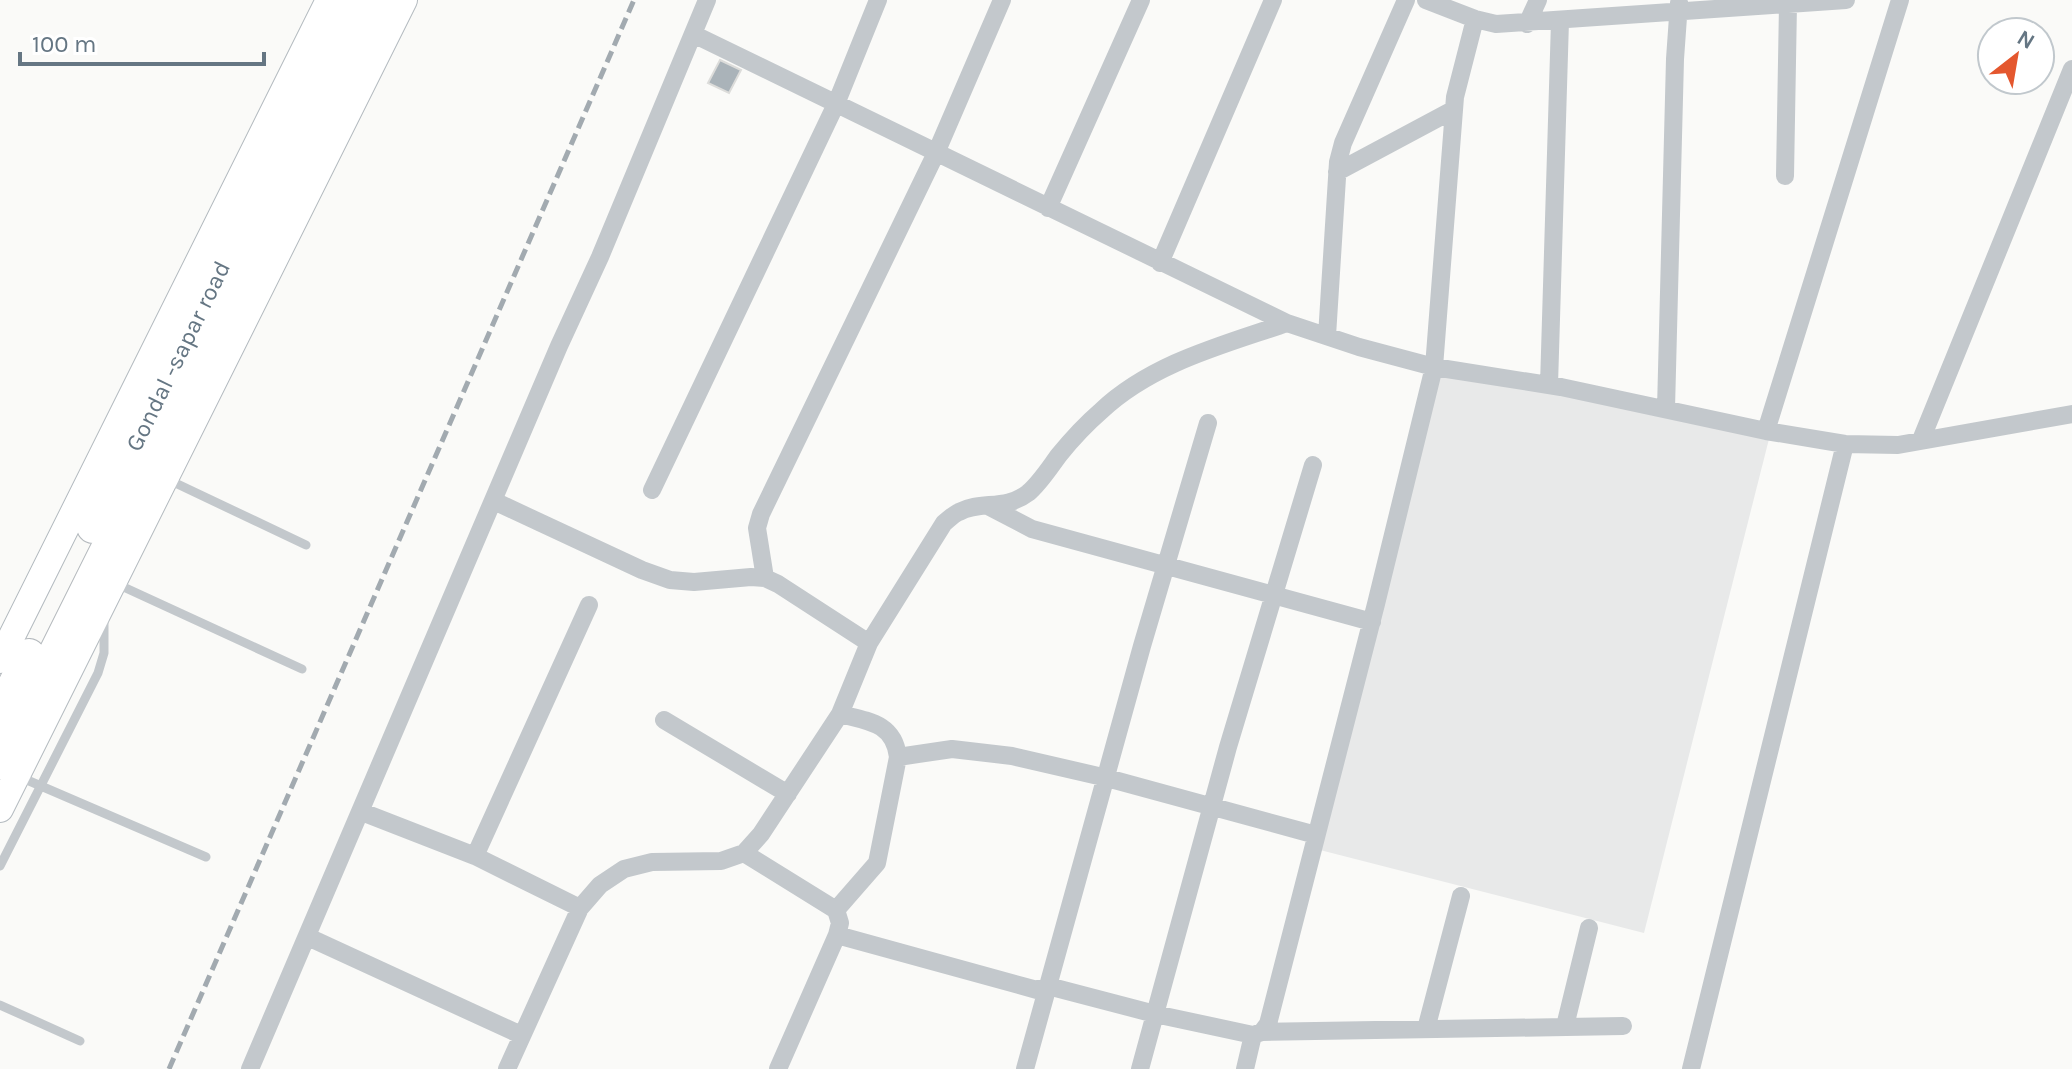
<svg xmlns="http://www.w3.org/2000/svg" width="2072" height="1069" viewBox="0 0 2072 1069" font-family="Karla,sans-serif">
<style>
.built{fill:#e8e9e9}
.building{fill:#aab3b9;stroke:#dcdcda;stroke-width:2}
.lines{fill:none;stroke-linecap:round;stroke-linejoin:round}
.secondary-casing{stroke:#b3babf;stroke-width:28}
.highway-casing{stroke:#b4b9bd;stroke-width:34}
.lane{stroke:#c3c8cc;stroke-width:9}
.street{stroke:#c3c8cc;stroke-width:18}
.secondary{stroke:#fff;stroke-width:26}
.highway{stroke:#fff;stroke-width:32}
.rail{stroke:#a2aab0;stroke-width:5;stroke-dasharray:12 6;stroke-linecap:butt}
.labels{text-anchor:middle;stroke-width:8;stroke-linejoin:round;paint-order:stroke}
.street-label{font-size:24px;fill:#657683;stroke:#fff}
</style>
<rect width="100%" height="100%" fill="#fafaf8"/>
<!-- built -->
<path class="built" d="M1443,360l327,75 -126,498 -324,-83z"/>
<!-- building -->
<path class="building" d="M720,60l21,10 -12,23 -21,-10z"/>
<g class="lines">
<!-- secondary casing -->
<g class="secondary-casing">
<path id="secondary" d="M0,660l329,-660
M0,809l404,-809"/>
</g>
<!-- highway casing -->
<g class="highway-casing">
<path id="highway" d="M93,527l262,-527
M0,713l29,-58
M0,763l381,-763"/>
</g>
<!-- lane -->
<path class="lane" d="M169,480l137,65
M117,584l185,85
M20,777l186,80
M0,866l98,-193 6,-20v-33
M0,1005l80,36"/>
<!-- street -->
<path class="street" d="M1426,0l49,19 21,5 350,-24
M1527,24l11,-24
M693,34l594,289 72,24 75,20 127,20 205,44 79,13 53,1 174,-31
M1337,172l116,-62
M1785,176l3,-172
M1048,208l93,-208
M1160,263l113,-263
M1327,336l11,-174 5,-19 63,-143
M1549,385l11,-364
M1666,409l9,-350 4,-56
M1766,431l134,-431
M1921,440l151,-371
M652,490l184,-386 42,-104
M494,501l148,69 28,10 24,2 57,-5 14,1 13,6 91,59
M988,506l44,23 340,93
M765,578l-8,-50 4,-14 175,-361 66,-153
M664,720l124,74
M898,757l54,-8 60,7 95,22 209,57
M362,812l113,44 105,52
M744,853l92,57 4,13 -3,12 -59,134
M475,856l114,-251
M836,910l41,-47 21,-106c-4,-34 -30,-36 -58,-43
M837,935l200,55 11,-4 107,28 98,21 9,-3 6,-8 108,-420 58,-237 21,-270 20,-78
M308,937l213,98
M1565,1026l24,-98
M1426,1029l35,-133
M1262,1032l361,-6
M250,1069l309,-723 41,-89 107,-257
M507,1069l73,-161 20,-23 24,-16 28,-7 69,-1 23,-8 17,-19 79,-120 29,-71 75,-120c5,-4 10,-9 15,-11 22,-12 46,-1 69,-19 12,-10 22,-26 31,-38 13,-16 27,-31 42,-44 51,-48 122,-66 186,-88
M1025,1069l117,-423 66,-223
M1140,1069l88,-322 85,-282
M1245,1069l8,-34
M1691,1069l154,-625"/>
<!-- secondary -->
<use href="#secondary" class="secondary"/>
<!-- highway -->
<use href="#highway" class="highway"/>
<!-- rail -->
<path class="rail" d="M169,1069l465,-1069"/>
</g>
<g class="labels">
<!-- street labels -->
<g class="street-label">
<text transform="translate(178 356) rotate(-64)" y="8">Gondal -sapar road</text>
</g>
</g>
<!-- north arrow -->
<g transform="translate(2016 56) rotate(31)"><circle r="38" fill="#ffffff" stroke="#c1c8cd" stroke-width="2"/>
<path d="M0-6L14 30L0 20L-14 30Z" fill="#e4572e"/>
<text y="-12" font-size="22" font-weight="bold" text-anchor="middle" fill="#657683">N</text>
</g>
<!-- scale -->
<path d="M20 52v12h244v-12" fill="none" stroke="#657683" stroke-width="4"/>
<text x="32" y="52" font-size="24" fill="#657683" stroke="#ffffff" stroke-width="6" paint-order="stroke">100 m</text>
</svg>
